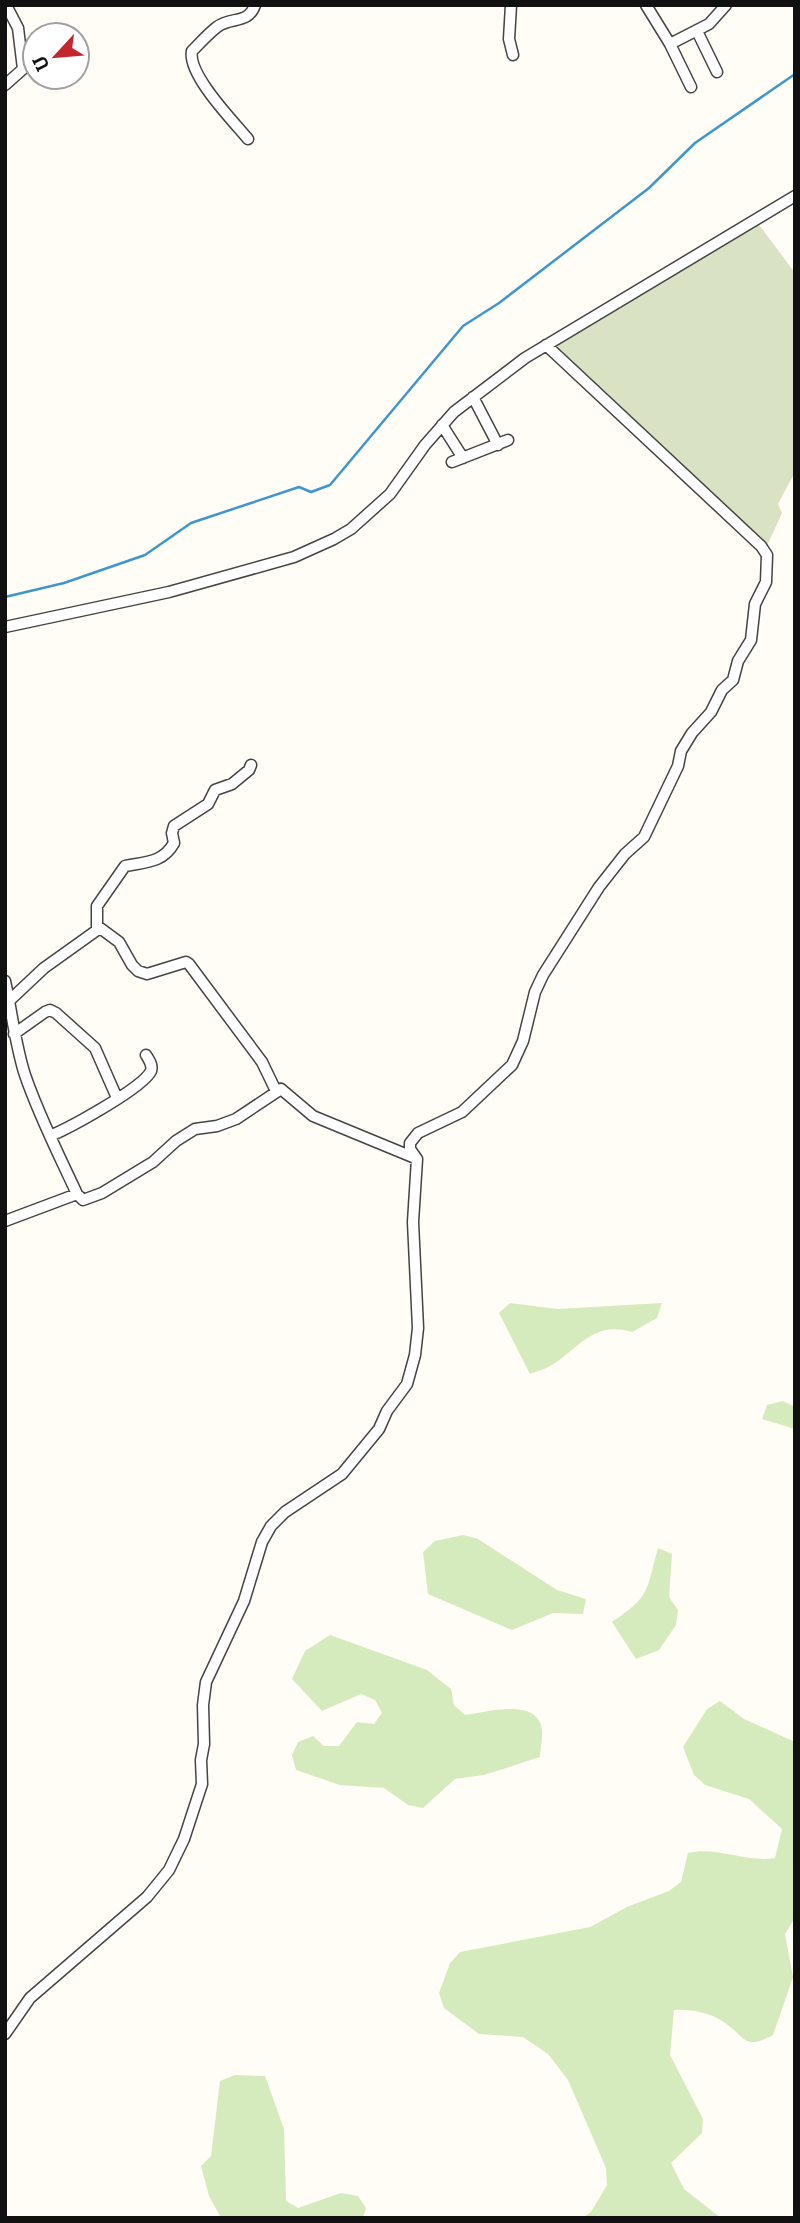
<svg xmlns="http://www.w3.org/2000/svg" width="800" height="2223" viewBox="0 0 800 2223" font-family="Bitter,serif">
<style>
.green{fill:#d5ebbd}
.cemetery{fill:#d9e3c4}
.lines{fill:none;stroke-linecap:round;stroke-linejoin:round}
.stream{stroke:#3f96cf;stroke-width:2.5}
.minor-casing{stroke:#444;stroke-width:13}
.minor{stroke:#fff;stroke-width:10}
</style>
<rect width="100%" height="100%" fill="#fffdf5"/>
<!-- green -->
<path class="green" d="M510,1303l47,6 105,-6 -5,15 -25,14c-36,-11 -51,13 -77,31 -7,5 -17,8 -25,11l-31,-61z
M783,1401l12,6v22l-33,-10 5,-14z
M463,1535l15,4 79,51 29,9 -3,15 -30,-1 -41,17 -84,-36 -5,-42 12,-11z
M658,1548l14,6 -3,43 9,13 -2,15 -17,25 -23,9 -24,-37c39,-26 34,-31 46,-74z
M330,1635l97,35 24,19 3,16 11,10c22,-3 73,-18 77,15 1,8 -2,19 -2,27l-56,18 -29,4 -32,29 -15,-3 -24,-17 -44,-3 -44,-15 -4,-15 6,-13 15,-6 11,10h15l18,-24 17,2 8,-11 -7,-13 -14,-6 -39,17 -30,-32 13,-28z
M720,1701l24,18 51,23v176l-10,16 8,43 -20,58c-30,17 -28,0 -51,-14 -13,-9 -33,-12 -48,-11l-4,45 33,64 -1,14 -31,30 13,26 37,29h-139l9,-6 16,-27 -1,-17 -38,-88 -20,-26 -25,-17 -44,-3 -35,-26 -5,-15 11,-30 10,-11 130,-25 39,-21 40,-15 12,-9 7,-29c29,-7 58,10 87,5l7,-29 -33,-30 -44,-14 -11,-10 -11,-28 24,-38z
M235,2075l30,1 19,53 2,72 12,7 43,-15 17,3 8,12 -3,10h-142l-12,-22 -8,-30 10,-10 9,-75z"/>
<!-- cemetery -->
<path class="cemetery" d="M757,222l38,51v199l-17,32 4,9 -15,33 -4,1 -219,-199z"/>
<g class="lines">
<!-- stream -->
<path class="stream" d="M5,597l59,-14 81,-28 46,-32 108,-36 12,5 19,-7 133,-159 36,-23 150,-115 46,-45 100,-69"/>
<!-- minor casing -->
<g class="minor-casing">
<path id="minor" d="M511,5l-2,34 4,16
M646,5l24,39 39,-20 17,-19
M697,31l20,41
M670,44l21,43
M5,85l18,-16 -5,-41 -12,-23
M248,139c-15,-18 -61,-65 -56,-88 8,-8 16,-17 25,-24 14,-11 31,-2 38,-22
M473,397l25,48
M442,425l21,33
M452,462l56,-22
M5,627l164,-35 125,-35 40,-18 17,-10 39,-35 35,-49 29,-33 71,-54 270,-162
M97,929v-23l28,-40c20,-4 38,-3 49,-23l-2,-10 2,-7 34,-22 7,-14 17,-6 17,-14 2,-5
M5,981c7,31 10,63 20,94 14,41 34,80 52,119l6,6 19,-7 51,-31 23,-21 19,-12 22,-3 19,-7 45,-30 32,27 102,42
M10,1000l34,-32 56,-40 19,14 13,23 6,6 9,3 39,-12 3,2 73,98 14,29
M14,1034l31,-22 5,-2 6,3 39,35 22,50
M50,1136c19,-8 93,-48 101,-65 2,-6 -2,-11 -5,-16
M5,1221l72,-27
M5,2034l25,-36 117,-101 22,-27 15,-31 18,-55 -1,-24 3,-16 -1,-39 3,-23 38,-81 18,-59 9,-16 14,-14 57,-38 37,-45 8,-18 20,-27 8,-29 3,-27 -5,-106 4,-63 -7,-10v-6l8,-10 44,-21 50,-47 11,-24 12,-49 8,-17 56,-88 26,-33 19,-17 34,-71 3,-15 11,-18 19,-21 11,-22 11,-10 5,-19 13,-21 4,-36 11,-22 1,-27 -6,-9 -215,-201"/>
</g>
<!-- minor -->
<use href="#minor" class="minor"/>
</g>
<!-- border -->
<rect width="800" height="2223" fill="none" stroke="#111111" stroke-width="14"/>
<!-- north arrow -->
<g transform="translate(56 56) rotate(244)"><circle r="33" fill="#ffffff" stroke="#a0a0a0" stroke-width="2"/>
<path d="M0-5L12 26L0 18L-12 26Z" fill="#c4262e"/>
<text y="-10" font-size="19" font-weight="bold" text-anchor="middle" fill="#111111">U</text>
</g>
</svg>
